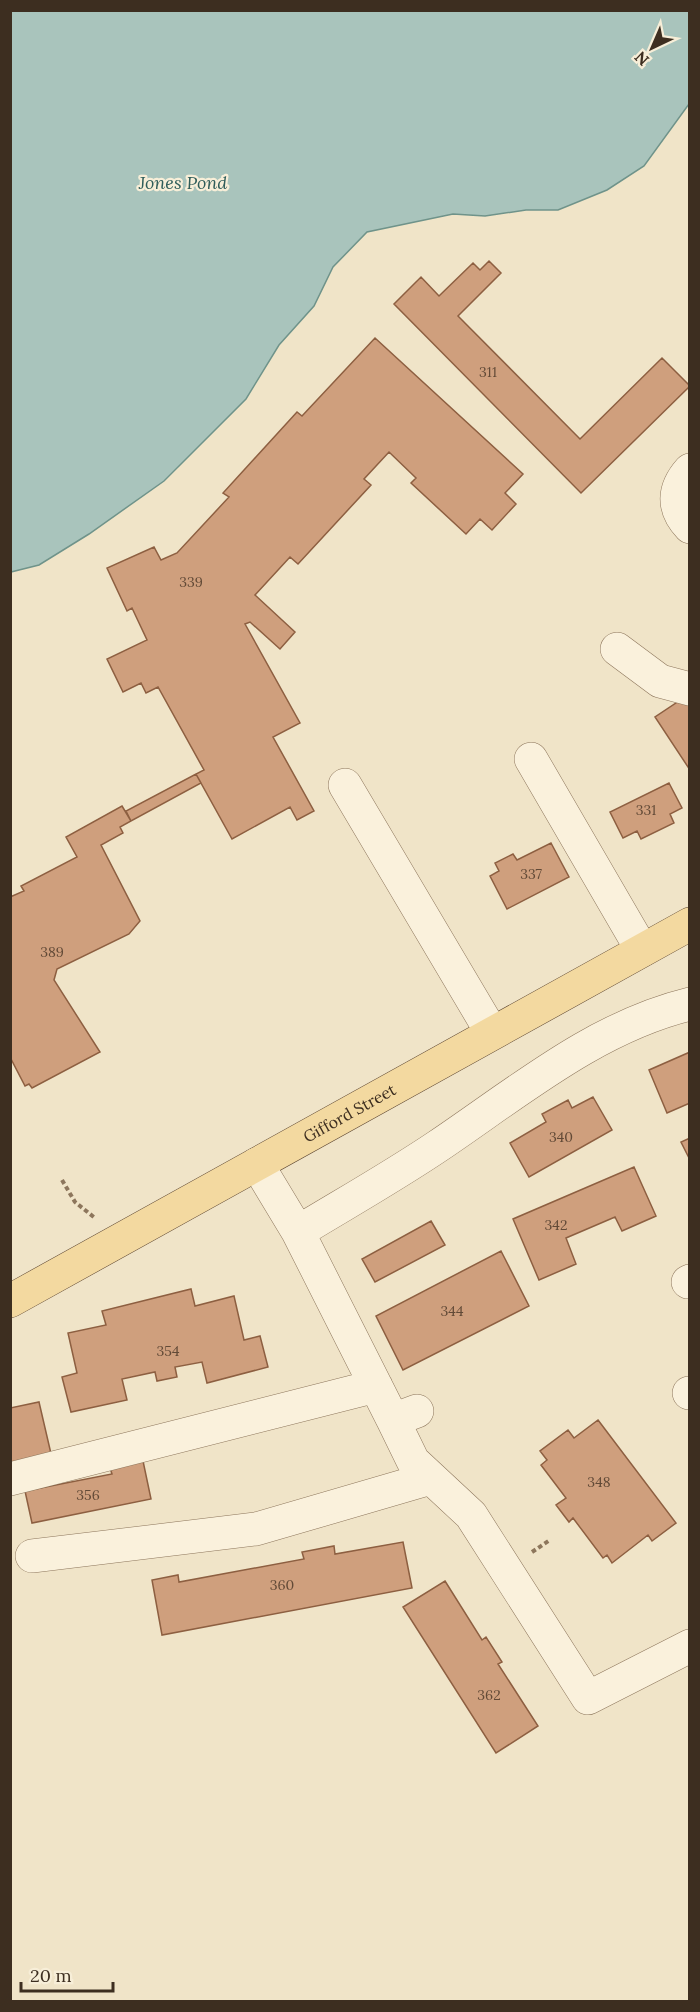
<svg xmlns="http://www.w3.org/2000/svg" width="700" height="2012" viewBox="0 0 700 2012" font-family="Lora,serif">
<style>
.water{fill:#a9c4bc;stroke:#6f938a;stroke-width:1.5}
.building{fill:#cf9f7d;stroke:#8d5f41;stroke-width:1.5}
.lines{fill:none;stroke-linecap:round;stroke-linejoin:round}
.minor-casing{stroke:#8d765c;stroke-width:34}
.major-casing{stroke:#5b4430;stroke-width:34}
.path{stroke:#8d765c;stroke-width:4;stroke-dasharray:4.5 3;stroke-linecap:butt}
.minor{stroke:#faf1dc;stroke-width:33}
.major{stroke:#f3d9a0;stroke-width:33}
.labels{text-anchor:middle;stroke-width:4.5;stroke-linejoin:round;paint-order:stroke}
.number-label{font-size:14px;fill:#624a37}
.street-label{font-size:16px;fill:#3d2e20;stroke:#f7eed8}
.water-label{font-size:18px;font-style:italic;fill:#2f5d5a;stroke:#f7eed8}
</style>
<rect width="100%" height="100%" fill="#f0e4c8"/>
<!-- water -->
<path class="water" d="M11,10l678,1v93l-45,62 -37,24 -49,20h-32l-41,6 -32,-2 -86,18 -34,35 -19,39 -35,39 -33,54 -82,82 -75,53 -50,31 -28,7z"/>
<!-- building -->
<path class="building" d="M489,261l12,12 -43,43 122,123 82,-81 28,28 -109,107 -187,-189 27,-27 18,19 34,-33 7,7z
M375,338l148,136 -18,19 11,11 -24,26 -12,-11 -14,15 -55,-51 5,-5 -27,-26 -25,27 7,6 -73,79 -8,-7 -35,38 40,37 -15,17 -30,-27 -5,2 55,99 -27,14 41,74 -17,9 -7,-13 -58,32 -36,-65 8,-4 -46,-83 -12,6 -5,-10 -18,9 -16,-33 40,-19 -15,-32 -5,3 -20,-43 47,-21 7,13 16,-7 52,-56 -6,-4 74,-81 5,4z
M685,697l5,7v66l-35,-53z
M196,774l5,9 -70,38 -5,-10z
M669,783l13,25 -12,6 4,9 -33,16 -4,-8 -14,7 -13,-26z
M122,806l9,15 -11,6 3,6 -22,12 39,76 -11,13 -72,35 -3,11 46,72 -68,36 -3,-4 -4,2 -15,-29v-160l14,-6 -3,-5 56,-29 -11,-20z
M551,843l18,34 -62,32 -17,-33 9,-5 -4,-8 18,-9 4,6z
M690,1052v51l-23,10 -18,-43z
M593,1097l19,33 -83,47 -19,-34 36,-21 -4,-8 26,-14 4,8z
M690,1138v22l-9,-18z
M634,1167l22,49 -34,15 -7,-14 -49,21 10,26 -37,16 -26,-61z
M431,1221l14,24 -70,37 -13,-23z
M501,1251l28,55 -126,64 -27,-54z
M191,1289l4,17 39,-10 10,44 16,-4 8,31 -61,16 -5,-21 -27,5 2,10 -20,4 -2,-9 -33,7 5,21 -56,12 -9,-35 15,-4 -9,-40 38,-8 -4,-14z
M39,1402l13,56 -42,10v-60z
M598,1420l78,103 -24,18 -4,-6 -36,28 -5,-8 -4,3 -30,-40 -4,4 -13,-17 10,-7 -25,-33 6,-5 -7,-9 28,-21 6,8z
M143,1461l8,38 -119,24 -7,-32 87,-17 -2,-6z
M403,1542l9,46 -250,47 -10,-55 26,-5 1,7 125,-23 -2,-7 32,-6 1,8z
M445,1581l37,59 4,-3 16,25 -4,2 40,62 -42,27 -93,-146z"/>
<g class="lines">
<!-- minor casing -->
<g class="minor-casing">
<path id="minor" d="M690,470c-17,19 -18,38 0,57
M617,649l43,32 30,8
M531,759l111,191
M345,785l147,248
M257,1164l41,68 95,188 24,-9
M298,1232c46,-28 94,-55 140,-86 79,-53 157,-119 252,-142
M688,1282l2,-1
M689,1393h1
M393,1420l20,41 58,54 117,183 102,-52
M10,1479l366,-93
M32,1556l224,-27 175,-51"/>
</g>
<!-- major casing -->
<g class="major-casing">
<g id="major">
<path id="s1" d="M10,1301l680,-377"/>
</g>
</g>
<!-- path -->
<path class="path" d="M62,1180l13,22 20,16
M532,1552l18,-12"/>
<!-- minor -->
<use href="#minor" class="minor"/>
<!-- major -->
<use href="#major" class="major"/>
</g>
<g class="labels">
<!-- number labels -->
<g class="number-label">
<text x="488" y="377">311</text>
<text x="191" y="587">339</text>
<text x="646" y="815">331</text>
<text x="531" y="879">337</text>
<text x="52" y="957">389</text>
<text x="561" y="1142">340</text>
<text x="556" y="1230">342</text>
<text x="452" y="1316">344</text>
<text x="168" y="1356">354</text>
<text x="599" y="1487">348</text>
<text x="88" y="1500">356</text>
<text x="282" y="1590">360</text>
<text x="489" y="1700">362</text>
</g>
<!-- street labels -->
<g class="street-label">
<text dy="6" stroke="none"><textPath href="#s1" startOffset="388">Gifford Street</textPath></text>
</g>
<!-- water labels -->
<g class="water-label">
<text x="183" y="189">Jones Pond</text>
</g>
</g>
<!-- border -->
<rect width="700" height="2012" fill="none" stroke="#3d2e20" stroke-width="24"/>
<!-- north arrow -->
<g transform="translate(652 48) rotate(224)" stroke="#f7eed8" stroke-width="4.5" paint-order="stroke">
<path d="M0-4.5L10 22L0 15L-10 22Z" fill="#3d2e20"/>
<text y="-9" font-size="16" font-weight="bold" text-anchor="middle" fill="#3d2e20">N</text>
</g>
<!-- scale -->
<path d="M21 1982v9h92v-9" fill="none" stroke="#3d2e20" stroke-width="3"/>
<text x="30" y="1982" font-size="18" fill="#3d2e20" stroke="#f7eed8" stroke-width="4.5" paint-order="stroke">20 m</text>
</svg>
